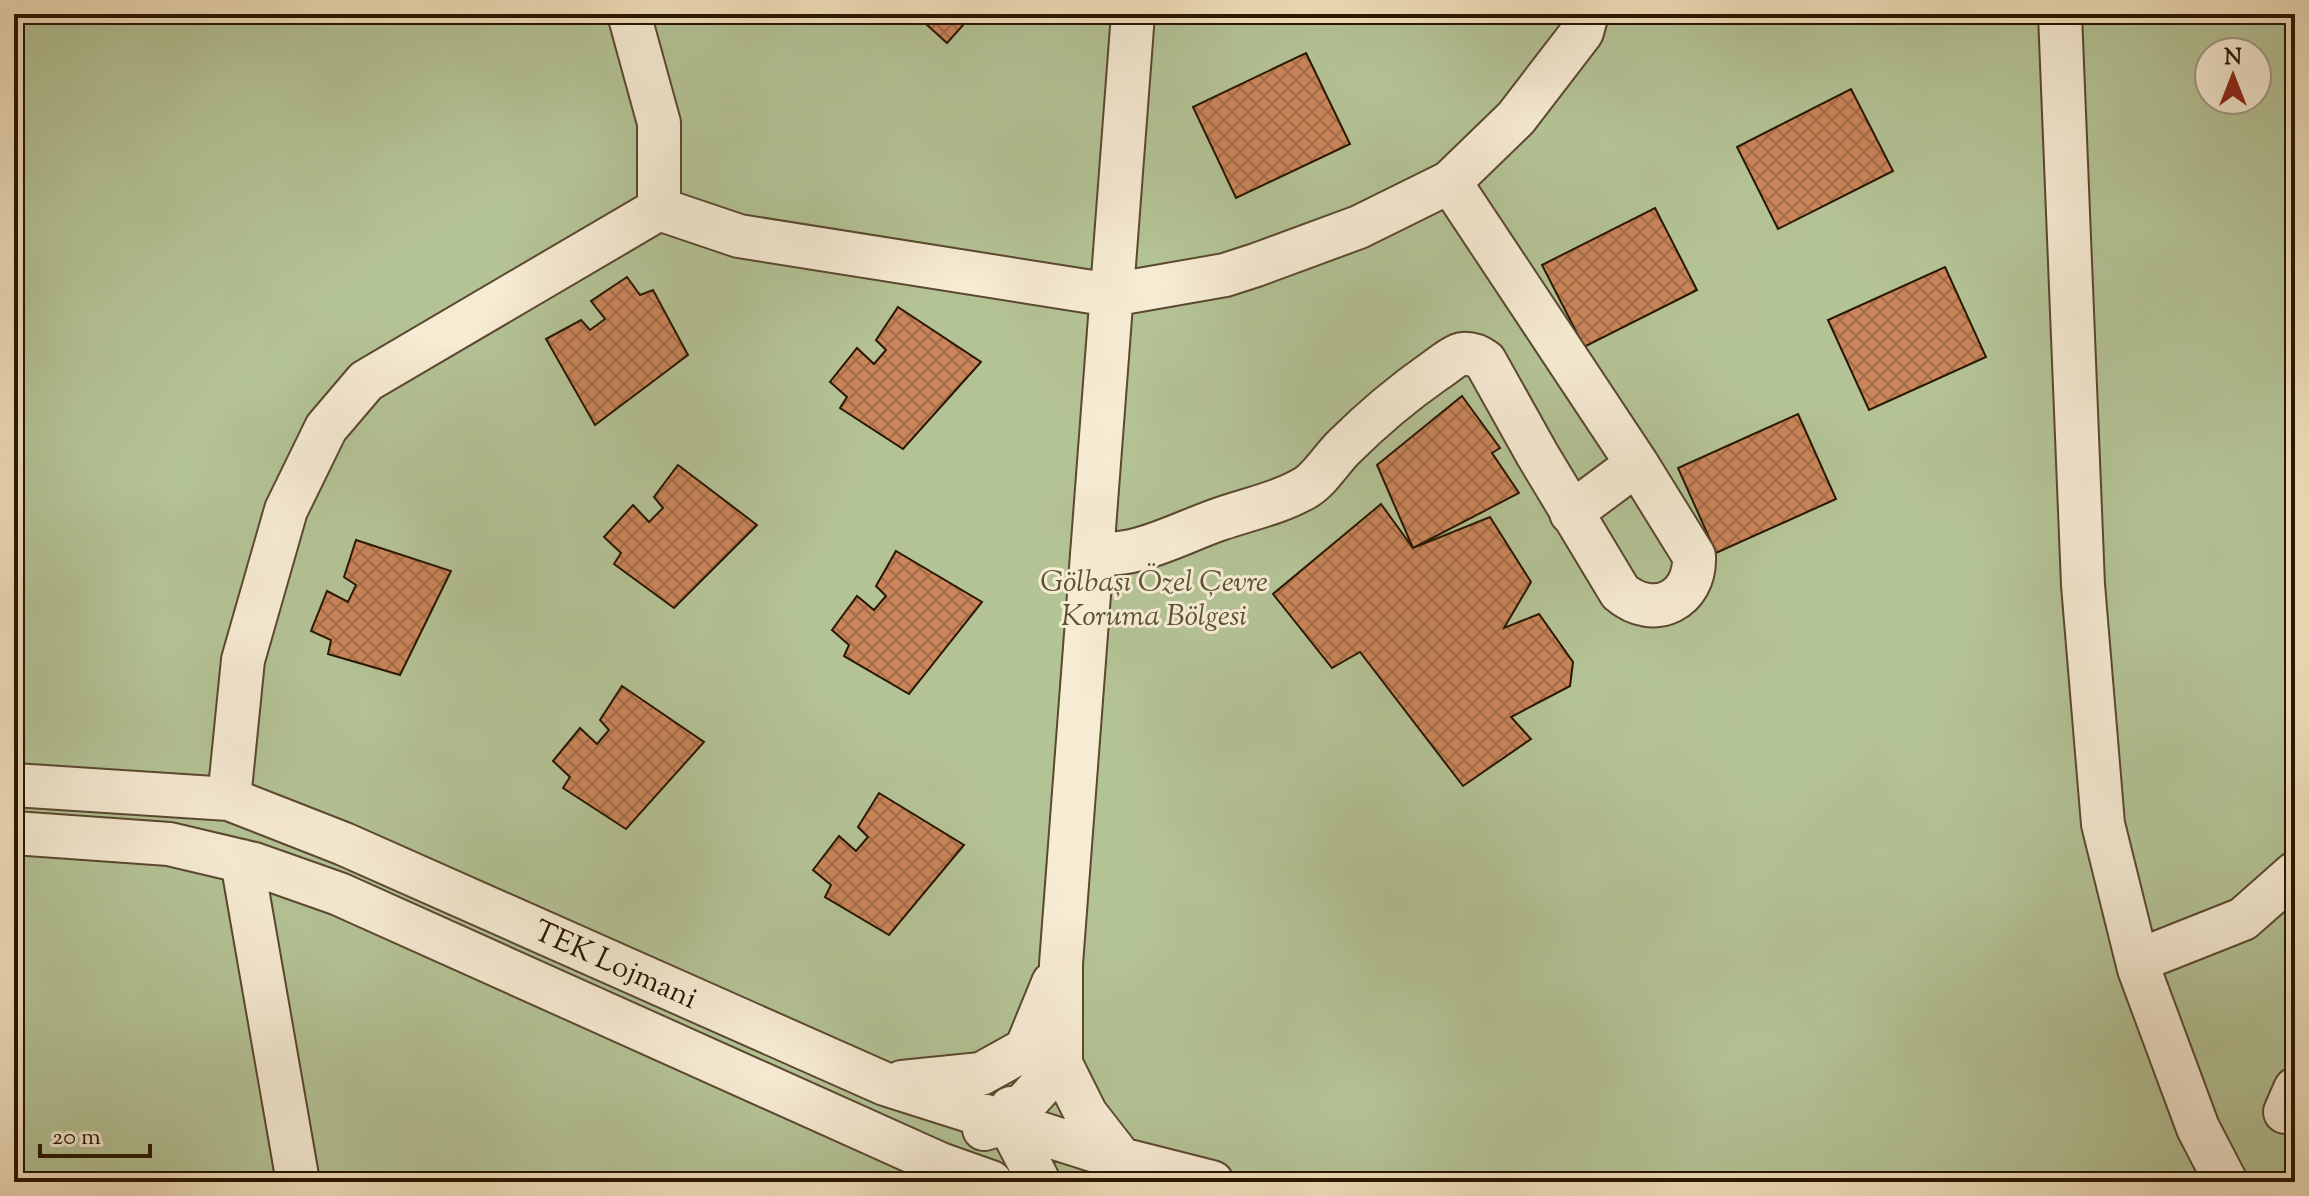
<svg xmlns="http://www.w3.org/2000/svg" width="2309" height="1196" viewBox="0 0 2309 1196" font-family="'Sorts Mill Goudy',serif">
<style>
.green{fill:#b4c396;stroke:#6e6c4b;stroke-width:2;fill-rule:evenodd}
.building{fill:url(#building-cross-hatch);stroke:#281600;stroke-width:2}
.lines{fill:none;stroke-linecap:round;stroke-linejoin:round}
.minor-casing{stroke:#5a482f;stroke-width:46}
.minor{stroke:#f6ebd3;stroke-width:42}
.labels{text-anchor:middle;stroke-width:6;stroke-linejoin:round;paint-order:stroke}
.park-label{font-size:30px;font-style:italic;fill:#595334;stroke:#f6ebd3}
.street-label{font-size:30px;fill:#281600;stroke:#f6ebd3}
</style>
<defs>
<pattern id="building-cross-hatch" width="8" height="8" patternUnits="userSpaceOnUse" patternTransform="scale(2)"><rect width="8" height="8" fill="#ca855a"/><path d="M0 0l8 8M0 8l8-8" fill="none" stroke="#a46c48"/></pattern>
</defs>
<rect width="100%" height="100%" fill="#f1e0bc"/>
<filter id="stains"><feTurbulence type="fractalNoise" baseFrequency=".0025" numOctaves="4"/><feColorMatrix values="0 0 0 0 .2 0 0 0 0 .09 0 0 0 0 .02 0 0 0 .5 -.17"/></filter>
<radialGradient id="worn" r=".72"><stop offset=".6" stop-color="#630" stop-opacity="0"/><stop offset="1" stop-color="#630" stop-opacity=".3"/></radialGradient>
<!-- green -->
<path class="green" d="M14,14h2281v1168h-2281zM2209,52h48v48h-48z"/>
<!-- building -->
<path class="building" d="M915,14h58l-26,29z
M1306,53l44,91 -114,54 -43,-91z
M1851,89l42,82 -115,58 -41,-82z
M1655,208l42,82 -113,57 -42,-82z
M1945,267l41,90 -117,53 -41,-90z
M627,277l13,18 13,-5 35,65 -93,70 -49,-86 35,-19 9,10 15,-11 -14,-18z
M898,307l83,55 -78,87 -63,-41 7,-11 -17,-15 27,-34 17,16 12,-14 -10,-10z
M1462,396l38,52 -8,5 27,40 -106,55 -36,-83z
M1798,414l38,85 -120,54 -38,-85z
M678,465l79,60 -83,83 -60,-44 7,-11 -17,-16 29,-32 16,17 14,-14 -9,-11z
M1381,504l32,44 77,-31 41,65 -27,46 35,-14 34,48 -3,24 -59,31 20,22 -68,47 -103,-134 -28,16 -59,-74z
M356,540l95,31 -51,104 -72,-21 3,-14 -20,-9 16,-40 21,11 8,-17 -12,-8z
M896,551l86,51 -73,92 -65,-38 5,-11 -17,-15 25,-34 17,14 12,-14 -10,-10z
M622,686l82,56 -78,87 -63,-41 7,-11 -17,-16 27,-33 17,16 12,-14 -9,-10z
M879,793l85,52 -75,90 -64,-38 6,-12 -18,-15 26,-34 17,15 12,-14 -10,-10z"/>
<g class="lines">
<!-- minor casing -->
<g class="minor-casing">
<path id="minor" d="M629,14l30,109v86
M2060,14l23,571 20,239 36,145 59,159 28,54
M1571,513l66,-49
M1092,553c44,6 87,-20 128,-34 29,-10 59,-16 85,-31 15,-9 26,-28 38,-40 29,-29 60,-55 93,-78 8,-5 17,-14 26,-16 9,-1 16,2 23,7l52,93 83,138c34,29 76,8 74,-36l-57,-92 -187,-282
M14,785l215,14 115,45 541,240 236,75 91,23
M229,799l14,-139 43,-150 40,-82 40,-47 293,-172 80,27 372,59 114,-20 31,-10 103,-38 91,-45 66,-64 66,-86 5,-18
M14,833l155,11 85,20 85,30 601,270 51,18
M242,861l56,321
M2137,961l106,-42 52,-46
M902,1082l79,-8 45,-25 27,-66
M1011,1108l-3,14 31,60
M2285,1112l10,-23
M984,1129l24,-7 53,-58
M1121,1159l-35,-45 -25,-50v-100l72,-950"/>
</g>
<!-- minor -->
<use href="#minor" class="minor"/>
</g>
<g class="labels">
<!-- park labels -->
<g class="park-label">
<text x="1154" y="591">Gölbaşı Özel Çevre<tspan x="1154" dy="34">Koruma Bölgesi</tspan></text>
</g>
<!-- street labels -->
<g class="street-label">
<text transform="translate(616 964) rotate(24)" y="10">TEK Lojmani</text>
</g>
</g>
<!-- margin -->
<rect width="2309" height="1196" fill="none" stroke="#f1e0bc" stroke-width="48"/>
<rect x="16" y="16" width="2277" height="1164" fill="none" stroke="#281600" stroke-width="4"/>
<rect x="24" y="24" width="2261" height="1148" fill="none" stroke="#281600" stroke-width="2"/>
<!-- north arrow -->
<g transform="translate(2233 76)"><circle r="38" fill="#f6ebd3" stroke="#a4967f" stroke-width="2"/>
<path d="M0-6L14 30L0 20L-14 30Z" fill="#8f2418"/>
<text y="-12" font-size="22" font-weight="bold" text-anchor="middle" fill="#281600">N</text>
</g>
<!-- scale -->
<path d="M40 1144v12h110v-12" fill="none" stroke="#281600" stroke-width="4"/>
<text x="52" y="1144" font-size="24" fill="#281600" stroke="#f6ebd3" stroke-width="6" paint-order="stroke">20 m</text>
<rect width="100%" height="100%" filter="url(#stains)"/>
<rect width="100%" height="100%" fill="url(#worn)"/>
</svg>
